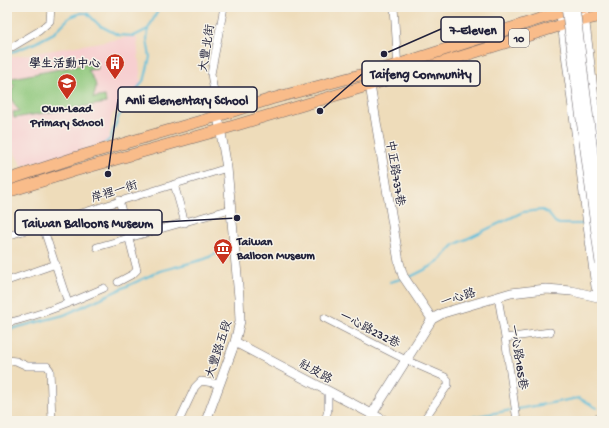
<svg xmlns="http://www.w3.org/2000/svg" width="609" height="428" viewBox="0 0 609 428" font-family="'Gochi Hand','LXGW WenKai TC',sans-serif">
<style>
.built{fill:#f7cfd0}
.green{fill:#8ec77b;stroke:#58745b}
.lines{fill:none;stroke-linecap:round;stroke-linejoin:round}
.stream{stroke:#5cbdda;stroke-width:2}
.minor-casing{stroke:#696367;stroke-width:8}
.tertiary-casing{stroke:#696367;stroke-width:10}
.primary-casing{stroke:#696367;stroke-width:12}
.minor{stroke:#fff;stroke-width:7}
.tertiary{stroke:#fff;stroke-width:9}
.primary{stroke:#f9bc8a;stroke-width:11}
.tertiary-bridge-casing{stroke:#696367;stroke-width:10;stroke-linecap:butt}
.tertiary-bridge{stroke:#fff;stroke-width:9}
.labels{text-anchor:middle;stroke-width:3;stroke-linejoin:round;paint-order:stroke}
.shield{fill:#f7f3e8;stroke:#62616f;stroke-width:1}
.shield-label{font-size:11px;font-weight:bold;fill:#22223b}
.street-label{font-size:12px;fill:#22223b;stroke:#f7f3e8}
.poi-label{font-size:12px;font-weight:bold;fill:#22223b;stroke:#f7f3e8;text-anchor:end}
.leader{fill:none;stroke:#22223b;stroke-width:1.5}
.callout-dot{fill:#22223b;stroke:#f7f3e8;stroke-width:1.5}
.callout{fill:#f7f3e8;stroke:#22223b;stroke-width:1.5}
.callout-label{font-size:13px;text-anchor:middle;font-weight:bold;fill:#22223b}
</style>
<rect width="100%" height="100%" fill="#f7f3e8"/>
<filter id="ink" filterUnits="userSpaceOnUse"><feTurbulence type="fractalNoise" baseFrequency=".025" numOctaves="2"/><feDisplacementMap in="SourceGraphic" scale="8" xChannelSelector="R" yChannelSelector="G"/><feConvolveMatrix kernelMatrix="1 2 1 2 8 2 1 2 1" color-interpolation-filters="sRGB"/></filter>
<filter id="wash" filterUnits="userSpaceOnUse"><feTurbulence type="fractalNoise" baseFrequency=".012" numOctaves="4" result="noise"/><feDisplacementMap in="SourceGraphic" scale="16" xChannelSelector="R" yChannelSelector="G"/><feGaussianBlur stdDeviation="0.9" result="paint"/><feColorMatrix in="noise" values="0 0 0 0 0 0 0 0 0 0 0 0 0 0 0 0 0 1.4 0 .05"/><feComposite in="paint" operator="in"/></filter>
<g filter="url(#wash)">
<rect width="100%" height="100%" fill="#eedcba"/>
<!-- built -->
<path class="built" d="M130,37l7,1 4,46 -29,31 -4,29 -86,22 -15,-26v-77l4,-6z"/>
<!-- green -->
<path class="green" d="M97,62l1,7 -10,1c7,13 11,13 5,28l12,-2 1,7 -92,15 -1,-6 7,-1c-9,-7 -11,-19 -5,-27l-8,1v-6z"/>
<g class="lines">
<!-- stream -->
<path class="stream" d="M7,54l28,-11 19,-10 16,-16 11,-4h6l12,12 19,10 16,1 14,-7
M103,145l7,-6 9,-23 26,-38 5,-21 -3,-17 1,-11 12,-22
M408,278l22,-11 11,-8 13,-14 69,-33 19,-2 6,3 7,9 4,2h25
M390,282l11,-3
M7,330l57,-15 96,-44 45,-12 21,-10
M463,421l4,-3 112,-20 18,10"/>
</g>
</g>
<g filter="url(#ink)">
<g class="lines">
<!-- minor casing -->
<g class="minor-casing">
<path id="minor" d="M394,7l4,62
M7,50l32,-19 11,-10 1,-14
M218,116l-7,-42 13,-67
M174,184l11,39
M42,224l26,79
M7,236l220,-68
M97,247l134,-38
M7,281l49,-17
M118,282l15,-8 4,-4 -18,-70
M498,297l7,41 12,83
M324,318l82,42 39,17 3,3v5l-25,36
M7,323c34,-8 65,-21 97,-35
M505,338l45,-6
M7,360l9,1 11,5h20l3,4 2,51
M179,421l16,-34 6,-6 18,3
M325,421l3,-11v-18
M581,421l21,-3"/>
</g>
<!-- tertiary casing -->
<g class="tertiary-casing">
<path id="tertiary" d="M560,7l36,280 6,12
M583,7l19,157
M369,79l30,183 4,14 29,43
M600,263l2,15
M235,342l150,79
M372,414l60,-95 11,-6 68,-20 35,-4 26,2 30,7
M206,421l29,-79 5,-21 -1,-24 -12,-129 -9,-52"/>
</g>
<!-- primary casing -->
<g class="primary-casing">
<path id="primary" d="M7,180l67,-22 144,-42 53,-17 126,-34 164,-53 24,-5
M7,192l67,-21 146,-41 150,-45 192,-60 40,-9"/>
</g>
<!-- minor -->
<use href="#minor" class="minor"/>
<!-- tertiary -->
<use href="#tertiary" class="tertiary"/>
<!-- primary -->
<use href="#primary" class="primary"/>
<!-- tertiary-bridge casing -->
<g class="tertiary-bridge-casing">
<path id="tertiary-bridge" d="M566,7l34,256
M575,7l27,217"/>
</g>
<!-- tertiary-bridge -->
<use href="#tertiary-bridge" class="tertiary-bridge"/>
</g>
</g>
<!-- icons -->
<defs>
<g id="building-pin" transform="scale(1)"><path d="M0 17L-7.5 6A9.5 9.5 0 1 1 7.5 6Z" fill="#c8321e" stroke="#f7f3e8"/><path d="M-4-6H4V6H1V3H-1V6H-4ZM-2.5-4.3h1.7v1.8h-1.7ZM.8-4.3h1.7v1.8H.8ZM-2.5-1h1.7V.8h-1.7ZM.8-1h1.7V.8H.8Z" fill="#fff"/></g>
<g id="school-pin" transform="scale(1)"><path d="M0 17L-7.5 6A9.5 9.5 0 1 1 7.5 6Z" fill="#c8321e" stroke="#f7f3e8"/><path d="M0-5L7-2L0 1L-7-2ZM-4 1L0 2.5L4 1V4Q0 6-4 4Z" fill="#fff"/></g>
<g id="museum-pin" transform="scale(1)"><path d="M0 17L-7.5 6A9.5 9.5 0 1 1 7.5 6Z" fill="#c8321e" stroke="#f7f3e8"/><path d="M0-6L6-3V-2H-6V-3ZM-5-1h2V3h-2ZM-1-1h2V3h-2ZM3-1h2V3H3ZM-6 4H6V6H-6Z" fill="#fff"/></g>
</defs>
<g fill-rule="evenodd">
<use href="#building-pin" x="115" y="63"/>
<use href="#school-pin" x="67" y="83"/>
<use href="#museum-pin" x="223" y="248"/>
</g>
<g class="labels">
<!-- shield labels -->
<rect class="shield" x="509" y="29" width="20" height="18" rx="3"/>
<g class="shield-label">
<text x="519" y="42">10</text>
</g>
<!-- street labels -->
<g class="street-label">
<text transform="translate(206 48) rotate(-81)" y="4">大豐北街</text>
<text transform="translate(396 173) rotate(81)" y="4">中正路737巷</text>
<text transform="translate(114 191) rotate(-17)" y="4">岸裡一街</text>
<text transform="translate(458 297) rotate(-18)" y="4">一心路</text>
<text transform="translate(370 329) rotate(27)" y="4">一心路232巷</text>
<text transform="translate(218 349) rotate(-72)" y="4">大豐路五段</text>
<text transform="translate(519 357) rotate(81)" y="4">一心路185巷</text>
<text transform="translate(316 371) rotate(29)" y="4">社皮路</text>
</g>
<!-- poi labels -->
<g class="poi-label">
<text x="101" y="67">學生活動中心</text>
<text x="67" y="112" text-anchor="middle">Own-Lead<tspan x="67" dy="14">Primary School</tspan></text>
<text x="237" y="245" text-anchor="start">Taiwan<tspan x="237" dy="14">Balloon Museum</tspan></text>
</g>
</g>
<!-- callouts -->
<path class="leader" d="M384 54L441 29M320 111L362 74M108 174L118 99M237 218L162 222"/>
<g class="callout-dot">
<circle cx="384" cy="54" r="4"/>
<circle cx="320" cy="111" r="4"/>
<circle cx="108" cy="174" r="4"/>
<circle cx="237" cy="218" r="4"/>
</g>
<g class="callout">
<rect x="441" y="17" width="63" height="25" rx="4"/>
<rect x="362" y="61" width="118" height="25" rx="4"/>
<rect x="118" y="87" width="139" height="25" rx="4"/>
<rect x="15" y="210" width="147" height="25" rx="4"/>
</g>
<g class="callout-label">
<text x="473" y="34">7-Eleven</text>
<text x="421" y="78">Taifeng Community</text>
<text x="187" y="104">Anli Elementary School</text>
<text x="88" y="227">Taiwan Balloons Museum</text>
</g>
<!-- margin -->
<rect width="609" height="428" fill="none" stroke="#f7f3e8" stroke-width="24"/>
</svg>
